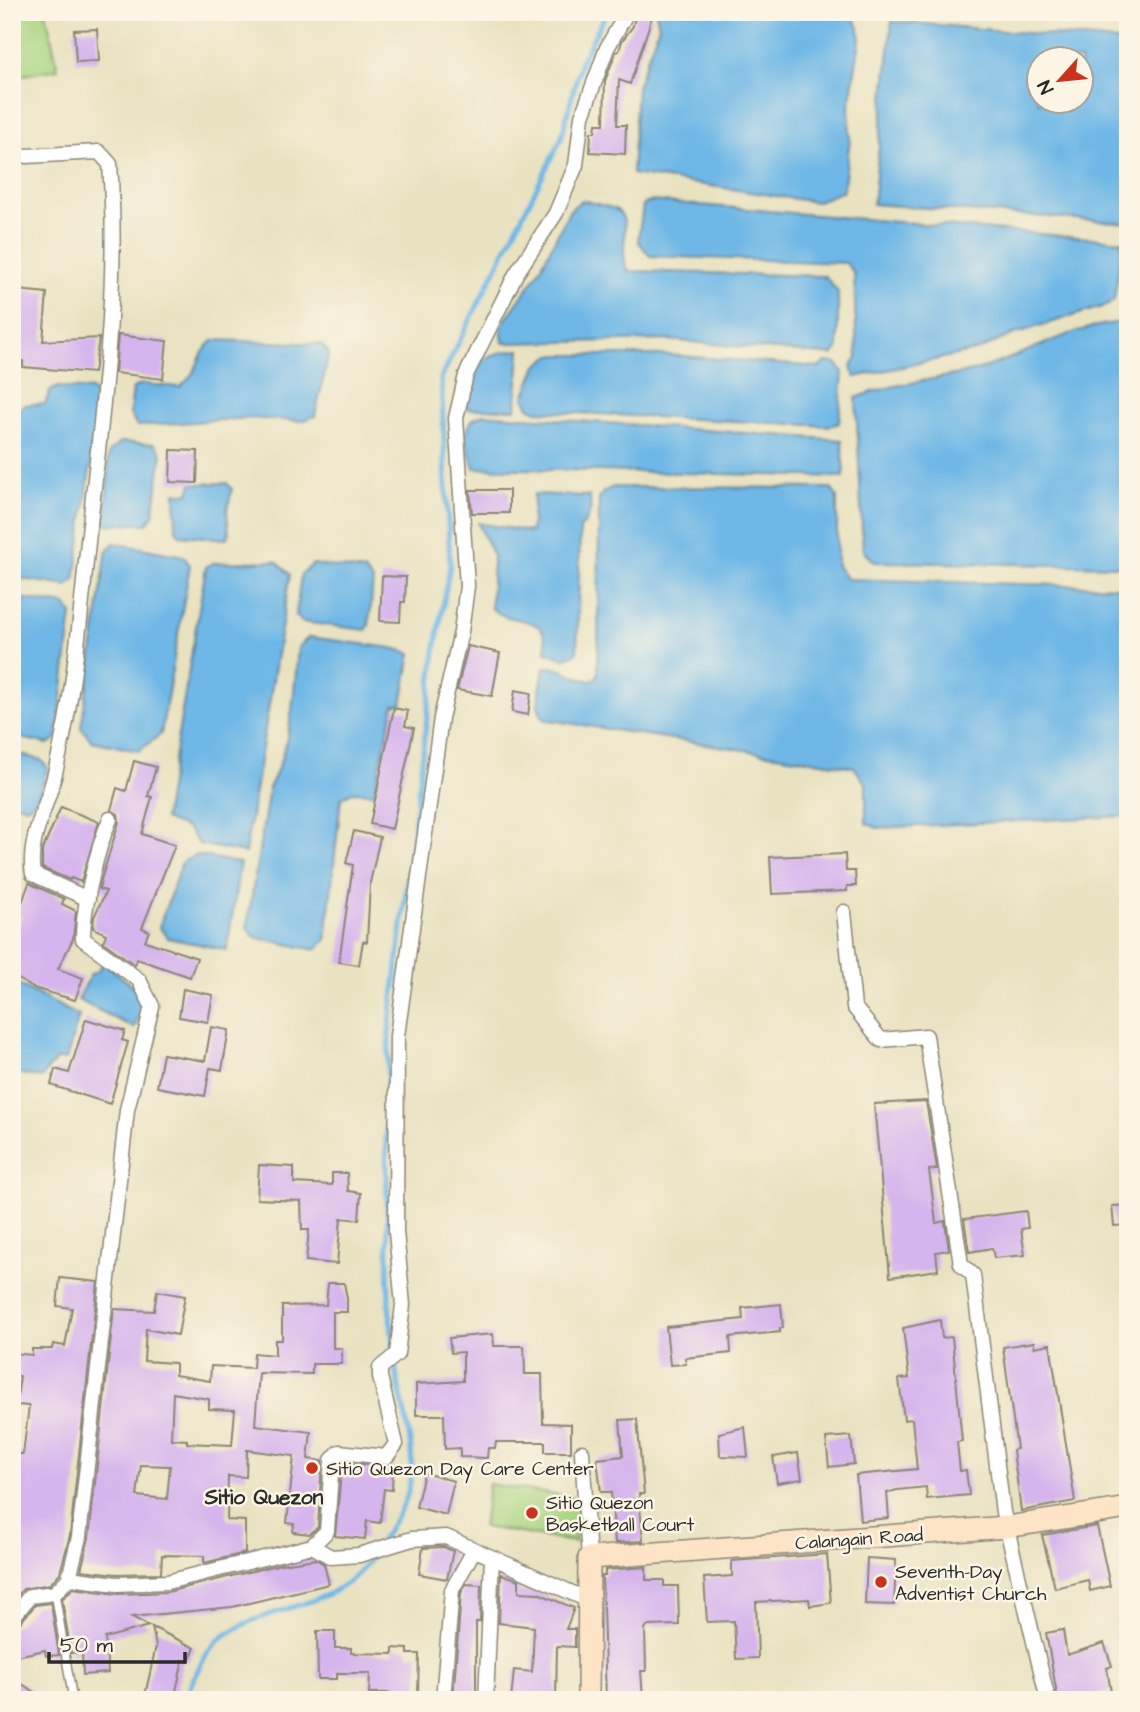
<svg xmlns="http://www.w3.org/2000/svg" width="1140" height="1712" viewBox="0 0 1140 1712" font-family="'Architects Daughter',sans-serif">
<style>
.green{fill:#a8d480;stroke:#6a8056;stroke-width:2}
.water{fill:#6eb7e6;stroke:#4c7188;stroke-width:2;fill-rule:evenodd}
.lines{fill:none;stroke-linecap:round;stroke-linejoin:round}
.stream{stroke:#6eb7e6;stroke-width:5}
.building{fill:#d6b4ed;fill-rule:evenodd}
.lane-casing{stroke:#8a8676;stroke-width:10}
.street-casing{stroke:#8a8676;stroke-width:17}
.secondary-casing{stroke:#8a8676;stroke-width:24}
.lane{stroke:#fff;stroke-width:7}
.street{stroke:#fff;stroke-width:14}
.secondary{stroke:#fee4c6;stroke-width:21}
.poi-dot{fill:#c8321e;stroke:#fcf5e5;stroke-width:2.5}
.labels{text-anchor:middle;stroke-width:5;stroke-linejoin:round;paint-order:stroke}
.poi-label{font-size:19px;fill:#2b2b2b;stroke:#fcf5e5;text-anchor:start}
.street-label{font-size:19px;fill:#2b2b2b;stroke:#fcf5e5}
.neighbourhood-label{font-size:21px;font-weight:bold;fill:#2b2b2b;stroke:#fcf5e5}
</style>
<rect width="100%" height="100%" fill="#fcf5e5"/>
<filter id="ink" filterUnits="userSpaceOnUse"><feTurbulence type="fractalNoise" baseFrequency=".0143" numOctaves="2"/><feDisplacementMap in="SourceGraphic" scale="14" xChannelSelector="R" yChannelSelector="G"/><feConvolveMatrix kernelMatrix="1 2 1 2 8 2 1 2 1" color-interpolation-filters="sRGB"/></filter>
<filter id="wash" filterUnits="userSpaceOnUse"><feTurbulence type="fractalNoise" baseFrequency=".00686" numOctaves="4" result="noise"/><feDisplacementMap in="SourceGraphic" scale="28" xChannelSelector="R" yChannelSelector="G"/><feGaussianBlur stdDeviation="1.57" result="paint"/><feColorMatrix in="noise" values="0 0 0 0 0 0 0 0 0 0 0 0 0 0 0 0 0 1.4 0 .05"/><feComposite in="paint" operator="in"/></filter>
<g filter="url(#wash)">
<rect width="100%" height="100%" fill="#e9e2c1"/>
<!-- green -->
<path class="green" d="M12,12h34l12,57 -46,8z
M489,1484l93,15 -7,43 -92,-15z"/>
<!-- water -->
<path class="water" d="M656,12h152l46,6 5,10 1,13 -11,65 1,34 -7,51 -27,11 -184,-28 5,-87 22,-61z
M892,21l236,21v181l-255,-19zM1038,60h42v42h-42z
M582,200c10,3 23,5 33,9 20,10 1,46 14,62l196,5 13,16v57l-6,6 -163,-15 -166,3 -2,-17 36,-51 33,-65z
M652,201l471,40 -9,59 -6,5 -94,29 -35,16 -124,27 -4,-10 6,-9 -3,-85 -8,-10 -196,-7 -12,-15 5,-36z
M1128,322v244l-254,-4 -11,-11 -7,-153c38,-15 78,-18 117,-27 52,-14 98,-47 155,-49z
M214,340l107,4 8,9 -14,63 -13,5 -53,-3 -112,8 -7,-12 3,-26 9,-4 38,3c22,-18 15,-32 34,-47z
M520,350l-4,59h-49l-3,-6c13,-39 12,-50 56,-53z
M551,355h118l151,12 5,-5 11,1 7,9 -4,51 -9,3 -293,-15 -8,-4 -5,-10 13,-31z
M58,387l33,3 9,6 -25,184 -8,6 -44,-7 -9,-11 5,-93 -1,-63 5,-7 22,-1 5,-13z
M483,414l359,26 2,37 -370,-9 -10,-32 8,-16z
M121,442l34,2 7,9 -9,63 -7,8h-41l4,-72z
M227,483l5,6 -5,22 2,24 -3,4 -46,-4 -4,-5 -1,-38 13,2 4,-10z
M613,487l218,1 6,9v69l10,13 281,8v229l-251,12 -11,-5v-39l-12,-17 -311,-48 -5,-13 6,-39c19,-1 30,12 48,14l6,-6 1,-176 4,-7z
M534,494l55,2c4,13 0,22 -9,33l-3,123c-11,10 -19,5 -31,-1 3,-41 -33,-23 -55,-43l2,-52 -15,-33 53,9z
M114,543l69,13 7,9 -29,169 -22,17 -47,-10 -11,-13 26,-178z
M276,561l14,13 -45,279 -46,-9 -12,-16 -23,-9 42,-252 7,-4z
M313,564l52,7 8,10 -4,44 -3,5 -64,-8 -6,-7 5,-41z
M12,597l54,8 6,9 -15,124 -9,6 -36,-8z
M309,637l83,11 19,5 -9,51 -8,1 -20,88 -22,-1 -11,6 -15,142 -11,10 -61,-13 -7,-10 22,-139c23,-43 25,-94 29,-141z
M12,752l29,8 7,8 -11,32 -10,7 -15,-4z
M197,855l43,8 -13,87 -59,-12 -9,-11 23,-65z
M104,962l30,25 10,18 -10,23 -56,-28 13,-26 6,-2z
M12,981l67,35 -13,44 -9,-1 -16,19 -29,-6z"/>
<g class="lines">
<!-- stream -->
<path class="stream" d="M393,1344l-4,-39 -3,-166 3,-107 46,-380 15,-87 -9,-187 120,-239 20,-78 26,-49
M377,1547c9,-15 21,-30 28,-46 18,-48 -6,-96 -11,-143
M184,1700c10,-21 20,-50 40,-64 48,-34 114,-25 148,-80"/>
</g>
<g id="blocks">
<!-- building -->
<path class="building" d="M636,13l16,4 -22,67 -11,-4 -2,45h9l-1,29 -35,-2 1,-20h4l1,-8h8l1,-43 11,-29 3,-1 3,-10 11,-15z
M97,29l2,32 -23,1 -2,-32z
M17,290l30,3 -4,48 56,-3 -5,35 -71,-6v-6l-7,-1 5,-47 -6,-1z
M118,335l49,6 -4,38 -48,-6z
M171,450l27,1 -1,32 -27,-1z
M470,490h39v23h-37z
M382,576l24,1 -1,25h-4l-1,20 -20,-1z
M468,646l32,7 -8,43 -35,-6z
M515,690l16,3 -3,22 -16,-3z
M394,708l14,3 -3,15 9,2 -22,101 -22,-5z
M134,761l22,6 -8,29 4,1 -10,37 33,11 -33,83 7,3 -4,10 52,17 -7,19 -53,-18 -2,6 -32,-23 3,-8 -13,-6 1,-11 12,-26 -7,-2 2,-9 18,-58 -1,-8 -7,-4 6,-22 9,3z
M61,807l38,15 -18,60 -10,-4 -1,2 -28,-12v-17z
M354,831l26,6 -10,46 -3,59 -4,-1 -4,24 -20,-3 14,-97 -7,-2z
M845,854l1,17h9l1,15h-9v5l-75,3 -2,-37z
M29,883l35,16 -2,5 14,7 -3,28 -15,30 25,9 -8,22 -42,-12 -21,-13v-40l10,-19 -4,-2z
M183,989l30,6 -5,27 -29,-5z
M86,1019l39,12 -3,9 6,2 -18,62 -59,-19 4,-16 14,4z
M211,1027l18,3 -7,40 -12,-2 -5,28 -48,-9 6,-33 42,7z
M926,1101l11,68 -8,1 7,53 9,-2 4,29 -13,2 2,18 -48,7 -16,-173z
M259,1165l35,2v16l38,2v-12h15l1,18 13,2 -2,27 -18,-2 -4,46 -31,-3 3,-31h-7l-1,-29 -44,-2z
M1128,1205v20l-14,1 -2,-20z
M1026,1211l2,17 -7,1 4,26 -31,3 -2,-10 -23,4 -5,-33z
M60,1278l38,4 -28,253 -10,38 -10,11 -27,5 -11,13v-71h5l4,-36h-9v-41h11l6,-48 -13,-1 4,-29 -8,-1v-22l20,2v-6h20l1,-5 12,2 7,-38 -15,-2z
M328,1283h16l3,15v14h-14v36h9v16h-30v10l-53,-1 -4,52 56,7 -3,27 14,2 -4,66 -8,7 -17,-2 1,-8 -7,-1 7,-67 -47,-6 -1,27 -18,-1 -1,44 18,1v32l-41,10v-7l-42,-1 -1,18 -44,1 -36,-4 8,-32 25,-229 40,2 3,-20 28,5 -7,39 -32,-6 -2,32 31,2v12l35,6 1,-15 42,2 1,-15 21,2v-15h7v-34l44,-1zM173,1393l36,6v10l26,1 -3,35 -45,-2v-3l-16,-1zM141,1465l29,1 -3,33 -30,-3z
M781,1304l2,24h-3v4l-50,5 1,16 -46,5 1,6 -16,1 -4,-38 77,-8 -1,-11z
M940,1320l2,18 10,-1 10,104 -5,1 3,29 6,-1 3,25 -42,4 -1,-12 -29,3 -10,3 2,25 -29,3 -4,-46 61,-6 -5,-50 -8,1 -5,-41 10,-1 -6,-50z
M493,1334l1,12h30l1,28h17l1,49 28,1v28h-26v-10h-49l-1,6h-7l-1,10 -27,-1v-9l-15,1 -1,-34h-28v-31l47,-3v-29l-12,1 -2,-15z
M1034,1342v5l16,-3 25,157 -54,10 -8,-61 4,-1 -14,-102z
M637,1419l7,75h-5l4,47 -28,2 -4,-51h-10l-4,-33 26,-3 -3,-36z
M745,1427l3,30 -28,-1 -1,-23z
M851,1436l3,28 -25,3 -3,-29z
M798,1453l4,26 -25,4 -4,-26z
M342,1463l51,3 -1,24 -8,-1 -4,34 -13,-2 -2,18 -30,-3z
M424,1473l30,8 -8,34 -30,-8z
M1097,1526l13,60 -20,5 -2,-11 -33,8 -13,-53z
M444,1547l9,4 -6,28 -28,-5 4,-26z
M827,1554l4,49 -21,3 -1,-7 -53,3 2,56 -22,1 -2,-38 -27,1 -3,-44 28,-2v-15z
M867,1558l29,2 -2,45 -29,-1z
M316,1559l8,5 5,20 -97,23 -100,10 17,9 -44,12 3,35 -25,2 -1,-23 -11,1 -9,-54 11,-11 44,6 50,-2 114,-28z
M646,1567v13h18v6h14l1,39 -32,1 -2,3 1,42h-5l2,28 -37,1 -4,-124h3v-6z
M501,1574l18,6v12l19,1 36,15 -8,21h9v18l-18,-1 -1,54h-45l3,-30 18,2 2,-45 -35,-4z
M466,1584l15,1 -1,37h-4v78h-23l8,-107z
M51,1603l8,52 -13,1 -1,-6 -33,7v-30l7,-3 16,-19z
M152,1627l43,21 -7,14 -5,-2 -9,40h-30l12,-54z
M1063,1630l4,25 37,-12 8,23 -5,2 4,24 -53,8 -12,-67z
M317,1631h18v17h16v5l42,1v-6l15,1v5h11l-1,40 -13,-1v7h-15v-7h-21l1,-20h-33v6h-19z
M12,1678l36,22h-36z"/>
</g>
</g>
<g filter="url(#ink)">
<use href="#blocks" fill-opacity="0" stroke="#8a8676" stroke-width="2"/>
<g class="lines">
<!-- lane casing -->
<g class="lane-casing">
<path id="lane" d="M55,1593l18,107"/>
</g>
<!-- street casing -->
<g class="street-casing">
<path id="street" d="M27,156l72,-4 11,12c9,122 -7,240 -20,360 -7,61 -11,120 -21,180 -4,24 -9,49 -15,73 -8,32 -27,65 -21,97l55,25
M844,912l10,95 27,33 45,-4 35,228 12,11 30,237 45,188
M582,1452l7,106
M312,1546l19,11 28,-2 53,-16 34,-2 142,63
M69,1578l48,6 50,-2 145,-36 15,-15 5,-71 7,-8 47,5 10,-13 -16,-67v-9l17,-14 6,-49 -7,-73 1,-196 44,-318 20,-86 6,-46 -11,-168 10,-43 50,-101 40,-61 20,-48 6,-49 25,-68 20,-36
M12,1618l18,-22 25,-3 14,-15 10,-41 48,-427 25,-104 -13,-26 -56,-41c0,-33 14,-90 27,-120
M443,1700l9,-110 22,-40
M486,1700l6,-142"/>
</g>
<!-- secondary casing -->
<g class="secondary-casing">
<path id="secondary" d="M588,1700l1,-142 418,-31 121,-19"/>
</g>
<!-- lane -->
<use href="#lane" class="lane"/>
<!-- street -->
<use href="#street" class="street"/>
<!-- secondary -->
<use href="#secondary" class="secondary"/>
</g>
</g>
<!-- markers -->
<g class="poi-dot">
<circle cx="312" cy="1468" r="7"/>
<circle cx="532" cy="1513" r="7"/>
<circle cx="881" cy="1582" r="7"/>
</g>
<g class="labels">
<!-- poi labels -->
<g class="poi-label">
<text x="326" y="1475">Sitio Quezon Day Care Center</text>
<text x="546" y="1509">Sitio Quezon<tspan x="546" dy="22">Basketball Court</tspan></text>
<text x="895" y="1578">Seventh-Day<tspan x="895" dy="22">Adventist Church</tspan></text>
</g>
<!-- street labels -->
<g class="street-label">
<text transform="translate(859 1538) rotate(-4)" y="7">Calangain Road</text>
</g>
<!-- neighbourhood labels -->
<g class="neighbourhood-label">
<text x="264" y="1504">Sitio Quezon</text>
</g>
</g>
<!-- margin -->
<rect width="1140" height="1712" fill="none" stroke="#fcf5e5" stroke-width="42"/>
<!-- north arrow -->
<g transform="translate(1060 80) rotate(243)"><circle r="33" fill="#fcf5e5" stroke="#a8a49b" stroke-width="2"/>
<path d="M0-5L12 26L0 18L-12 26Z" fill="#c8321e"/>
<text y="-10" font-size="19" font-weight="bold" text-anchor="middle" fill="#2b2b2b">N</text>
</g>
<!-- scale -->
<path d="M49 1652v10h136v-10" fill="none" stroke="#2b2b2b" stroke-width="3.5"/>
<text x="60" y="1652" font-size="21" fill="#2b2b2b" stroke="#fcf5e5" stroke-width="5" paint-order="stroke">50 m</text>
</svg>
